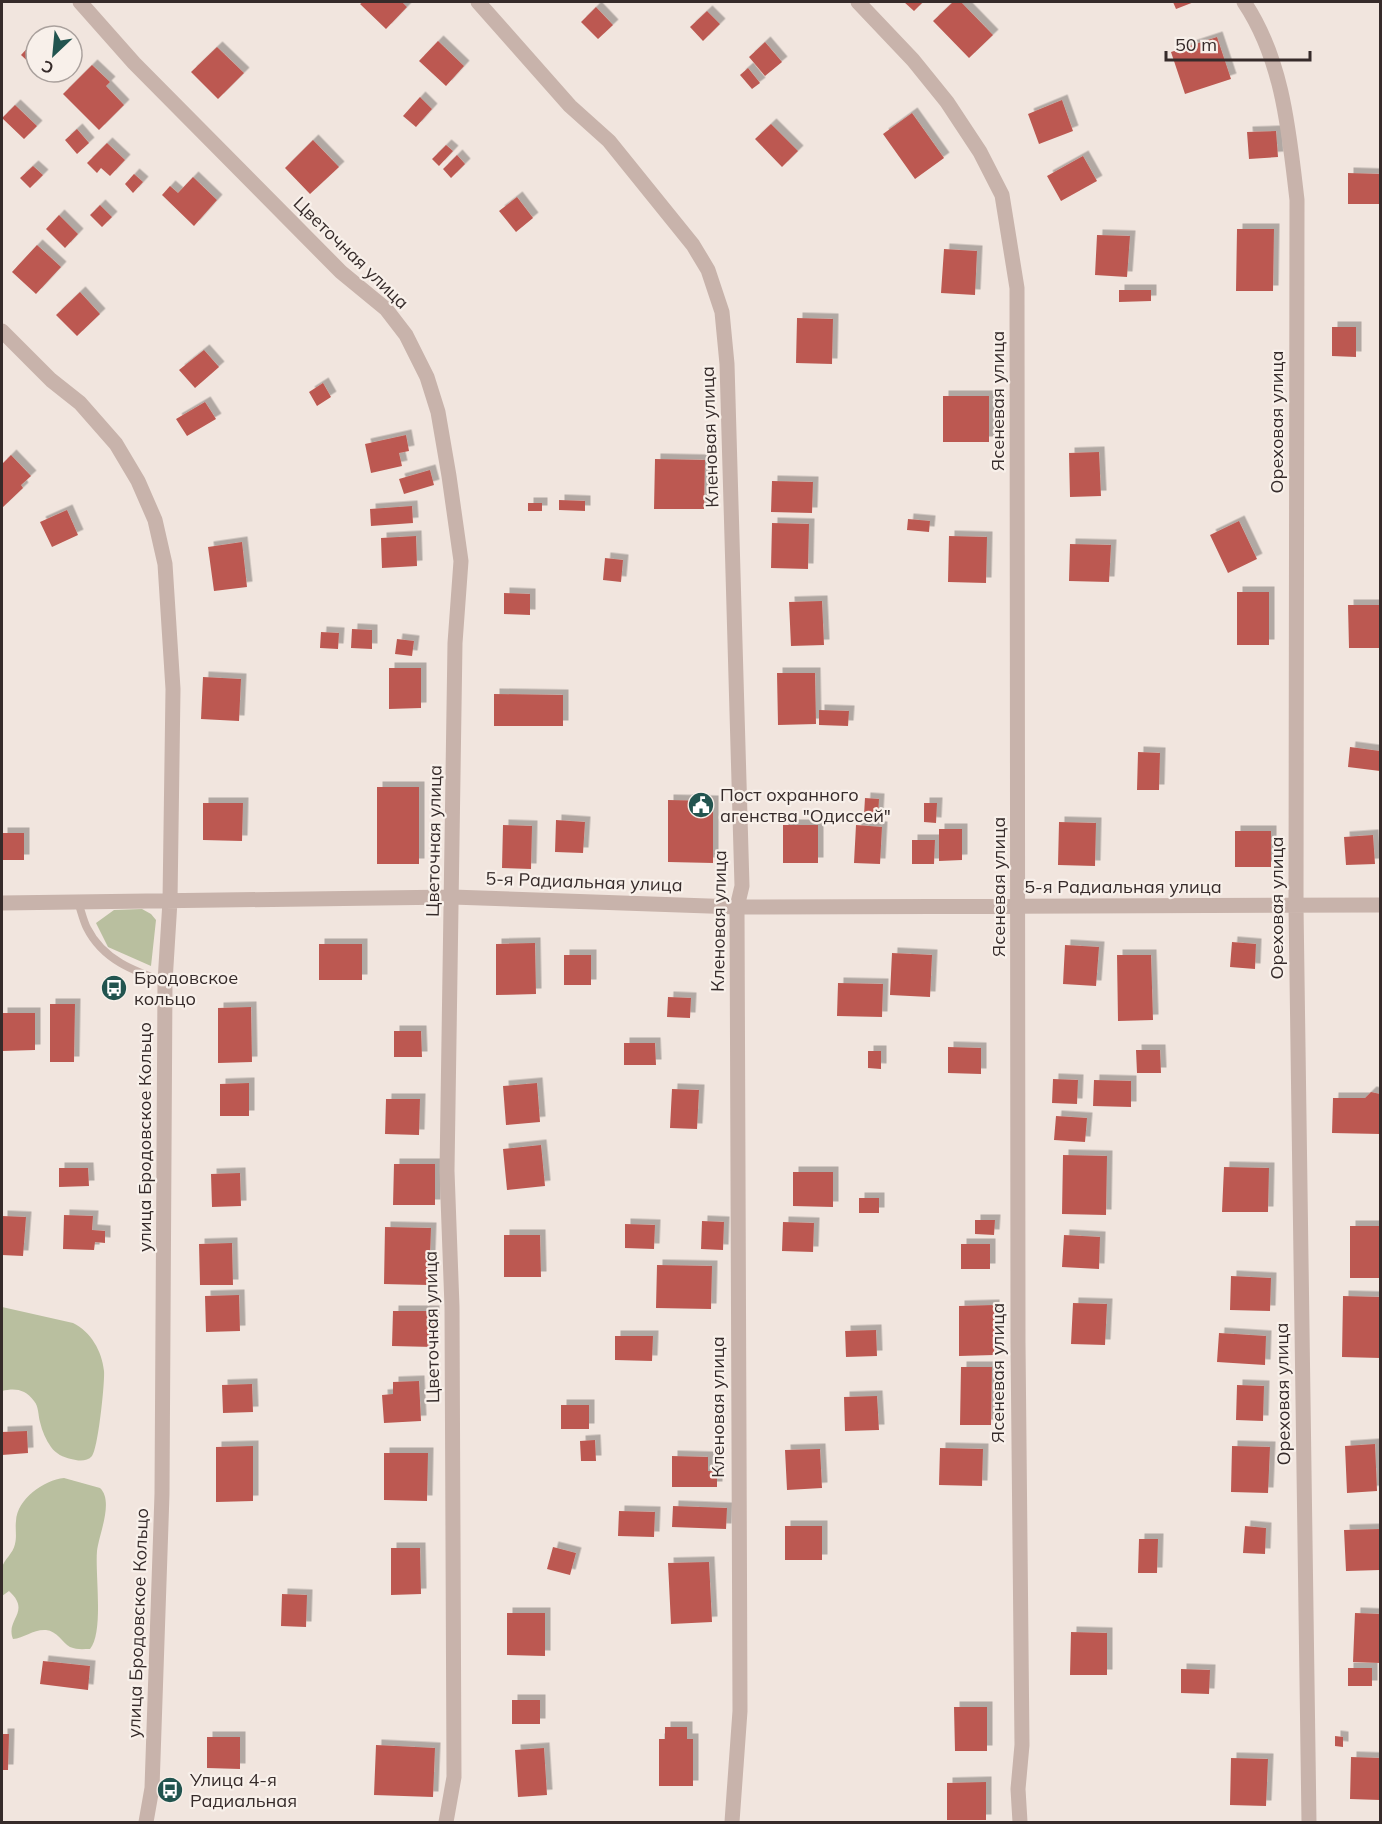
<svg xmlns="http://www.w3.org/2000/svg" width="1382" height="1824" viewBox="0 0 1382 1824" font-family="Mulish,sans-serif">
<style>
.green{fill:#b9bf9f}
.building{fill:#bc5951;filter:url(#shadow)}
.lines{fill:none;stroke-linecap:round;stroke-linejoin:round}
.lane{stroke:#c8b3ab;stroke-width:8}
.street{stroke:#c8b3ab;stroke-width:15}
.labels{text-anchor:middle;stroke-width:4.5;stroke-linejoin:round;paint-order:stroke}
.street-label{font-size:18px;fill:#362b2a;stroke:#f8f0ea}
.poi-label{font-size:18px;fill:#362b2a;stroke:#f8f0ea;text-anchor:start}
</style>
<defs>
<filter id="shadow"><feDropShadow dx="5.5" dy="-5.5" stdDeviation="0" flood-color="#0004"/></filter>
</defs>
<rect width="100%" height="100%" fill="#f1e5de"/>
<!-- green -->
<path class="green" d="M142,909l9,5 5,6 -5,46 -43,-19 -12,-24 18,-13z
M2,1307l71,16c18,9 29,28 31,48 1,11 -6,78 -12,85 -5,6 -14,5 -21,3 -8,-2 -15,-5 -20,-12 -5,-7 -9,-16 -11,-25 -2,-7 -1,-15 -6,-21 -9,-12 -19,-13 -32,-10z
M64,1478l36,10c14,13 -1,46 -3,63 -2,24 7,81 -7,98 -7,0 -13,1 -20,-2 -8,-5 -13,-16 -24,-17 -12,-1 -22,8 -33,9 -8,-20 19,-27 -4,-48l-7,5c-1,-8 -2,-20 0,-28 2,-9 11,-14 13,-24 2,-8 0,-15 1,-23 1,-22 28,-41 48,-43z"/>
<!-- building -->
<path class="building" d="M363,2h39l5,5 -21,22 -26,-25z
M904,2h19l-9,9z
M953,2h8l32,33 -24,23 -36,-37z
M1173,2h21l-18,7z
M596,7l17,18 -15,14 -17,-17z
M707,11l13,13 -17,17 -13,-14z
M1217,37l14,42 -46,15 -14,-42z
M438,41l26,25 -18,20 -27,-25z
M33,42l3,3v24l-15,-14z
M765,42l17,20 -17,14 -16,-19z
M217,47l27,26 -26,26 -27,-27z
M92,65l18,17 -4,4 18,19 -25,25 -36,-36z
M748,68l12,15 -8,6 -12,-14z
M420,97l12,12 -16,18 -13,-11z
M1062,100l11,31 -34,13 -11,-30z
M15,105l22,21 -13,13 -22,-21z
M912,113l32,45 -29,21 -32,-45z
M771,124l27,27 -16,16 -27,-28z
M77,129l12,14 -12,11 -12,-14z
M1276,131l2,26 -29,2 -2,-27z
M313,140l26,27 -29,27 -25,-26z
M107,143l18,17 -15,16 -9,-8 -4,5 -10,-10z
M446,145l7,6 -14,15 -7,-7z
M457,155l8,9 -14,14 -8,-9z
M1083,156l14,25 -36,20 -14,-25z
M33,166l10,9 -13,13 -10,-10z
M1348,173l32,1v30h-32z
M134,174l9,8 -10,11 -8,-9z
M193,177l24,23 -23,26 -32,-31 8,-9 8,7z
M517,197l16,21 -17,14 -17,-21z
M100,205l12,12 -10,10 -12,-12z
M59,215l19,19 -13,14 -19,-19z
M1237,229h37l-1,62h-37z
M1097,235l33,1 -3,41 -32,-2z
M37,245l24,22 -25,27 -24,-22z
M944,249l33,2 -2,44 -34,-2z
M1119,290h32v11l-32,1z
M80,292l20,22 -23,22 -21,-21z
M797,318l36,1 -1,45 -36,-1z
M1332,327h24v30l-24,-1z
M204,350l15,17 -24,21 -16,-18z
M323,383l8,14 -14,9 -8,-14z
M943,396h46v46h-46z
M205,402l11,17 -29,17 -11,-17z
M406,435l3,16 -10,2 3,13 -31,7 -6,-29z
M1099,452l2,44 -31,1 -1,-44z
M11,455l20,21 -10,9 2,3 -21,20v-44z
M655,459l50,1 -1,49h-50z
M430,470l4,15 -30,9 -5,-15z
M772,481l41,1 -1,31 -41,-1z
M559,500l26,1v10l-26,-1z
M528,503h14v8h-14z
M412,506l1,17 -42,3 -1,-17z
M67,510l11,25 -26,12 -12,-25z
M908,519l22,2 -1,11 -22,-2z
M1239,521l18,38 -29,14 -18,-38z
M772,523l37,1 -1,45 -37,-1z
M416,536l1,30 -35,2 -1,-30z
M949,536l38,1 -1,46 -38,-1z
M242,542l5,45 -33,4 -6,-44z
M1070,544l41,1 -2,37 -40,-1z
M605,558l18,2 -2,22 -18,-2z
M1237,592h32v53h-32z
M504,593l26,1v21l-26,-1z
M822,601l2,44 -33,1 -2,-44z
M1348,605h32v43h-31z
M352,629l20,1v19l-21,-1z
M321,632l18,1 -1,16 -18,-1z
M397,639l17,2 -2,15 -17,-2z
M389,668h32v40l-32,1z
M777,673h38l1,51 -38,1z
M203,677l38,2 -2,42 -38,-2z
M494,694l69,1v31h-69z
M819,710l30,1 -1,15 -29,-1z
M1350,747l30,4v20l-32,-4z
M1138,752l22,1 -1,37h-22z
M377,787h42v77h-42z
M865,798l14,1 -1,17 -14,-1z
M668,800l45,1v62l-45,-1z
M203,803h40l-1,38 -39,-1z
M924,803h13l-1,20 -12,-1z
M556,820l29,2 -2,31 -28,-1z
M1059,822l37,1 -1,43 -37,-1z
M503,825l29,1 -1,43 -29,-1z
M783,825h35v38h-35z
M856,825l26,2 -2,37 -26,-1z
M939,829h23v31l-23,1z
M1235,831h36v36h-36z
M2,833h22v27h-22z
M1373,835l2,29 -29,1 -2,-28z
M912,840h23l-1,24h-22z
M1232,942l24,2 -1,25 -25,-2z
M535,943l1,51 -40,1v-51z
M319,944h43v36h-43z
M1065,945l34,2 -3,39 -33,-2z
M892,953l40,2 -2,42 -40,-2z
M564,955h27v30h-27z
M1117,955h34l2,65 -35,1z
M838,983l45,1 -1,33 -45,-1z
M668,997l23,1 -1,20 -23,-1z
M50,1004h25l-1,58h-24z
M251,1007l1,55 -34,1v-55z
M2,1013h33v37l-33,1z
M394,1031h27l1,26h-28z
M624,1043h31l1,22h-32z
M948,1047l33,1v26l-33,-1z
M1136,1050h24l1,23h-24z
M868,1051h13v18l-13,-1z
M1053,1079l25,1 -1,24 -25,-1z
M1094,1080l37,1v26l-38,-1z
M249,1083v33h-29v-32z
M537,1083l3,39 -34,3 -3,-39z
M672,1089l27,1 -2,39 -27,-1z
M1371,1092l9,2v40l-48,-1 1,-35h32z
M386,1099h34l-1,36 -34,-1z
M1056,1116l31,2 -2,24 -31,-2z
M541,1145l4,41 -38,4 -4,-41z
M1063,1155l44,1 -1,59 -44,-1z
M394,1164h41v41h-42z
M1224,1167l45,1 -1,44h-46z
M59,1168h29l1,18 -30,1z
M793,1172h40v35l-40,-1z
M240,1173l1,33 -29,1 -1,-33z
M859,1198h20v15h-20z
M64,1215l29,1 -1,14 13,1v12l-10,-1 -1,8 -31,-1z
M2,1216l24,1 -3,39 -21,-1z
M975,1220h20l-1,15 -19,-1z
M702,1221l22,1 -1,28 -22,-1z
M783,1222l31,1 -1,29 -31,-1z
M625,1224l30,1 -1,24 -29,-1z
M1350,1226h30v52h-30z
M385,1227l46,1 -2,57 -45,-1z
M504,1235h36l1,42h-37z
M1064,1235l36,2 -1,32 -37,-2z
M232,1243l1,42h-33l-1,-41z
M961,1244h29v25h-29z
M657,1265l55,1 -1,43 -55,-1z
M1231,1276l40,2 -1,33 -40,-1z
M239,1295l1,36 -34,1 -1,-36z
M1343,1296l37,1v61l-38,-1z
M1073,1303l34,1 -2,41 -34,-1z
M994,1305v50l-35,1v-50z
M393,1311h41l-1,36 -41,-1z
M876,1330l1,26 -31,1 -1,-26z
M1219,1333l47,3 -1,29 -48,-3z
M615,1336h38l-1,25 -37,-1z
M961,1367h31l-1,58h-31z
M419,1381l2,40 -37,2 -2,-28 11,-1v-12z
M252,1384l1,28 -30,1 -1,-28z
M1237,1385l27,1 -1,35 -27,-1z
M877,1396l2,34 -34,1 -1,-34z
M561,1405h28v24h-28z
M27,1431l1,22 -26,2v-23z
M595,1440l1,21h-15l-1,-20z
M1375,1444l2,47 -30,2 -2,-47z
M253,1446v55l-37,1v-55z
M1232,1446l38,1 -2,46 -37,-1z
M940,1448l43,1 -1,37 -43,-1z
M820,1449l2,39 -35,2 -2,-40z
M384,1453h44l-1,48 -43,-1z
M672,1456l36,1v14h9v16h-45z
M673,1506l54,2 -1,21 -54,-2z
M619,1511l36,1 -1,25 -36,-1z
M785,1526h37v34h-37z
M1245,1526l21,2 -1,26 -22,-1z
M1380,1529v41l-34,1 -2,-41z
M1139,1539h19l-1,34h-19z
M553,1547l23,6 -6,22 -23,-6z
M391,1548h29l1,46 -30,1z
M709,1562l3,60 -41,2 -3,-61z
M282,1594l25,1 -1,32 -25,-1z
M507,1613h38v43l-38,-1z
M1355,1613l25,1v49l-27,-1z
M1071,1632l36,1v42h-37z
M43,1661l47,5 -2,24 -48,-6z
M1348,1668h24v18h-24z
M1181,1669l29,1 -1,24 -28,-1z
M512,1700h28v24h-28z
M954,1707h33v44h-32z
M665,1727h22v12h6v47h-34v-47h6z
M2,1734h7l-1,36h-6z
M1335,1736l8,1v10l-8,-1z
M207,1737h33v32l-33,-1z
M376,1745l59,3 -2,49 -59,-2z
M544,1748l3,47 -29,2 -3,-47z
M1351,1757l29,1v42l-30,-1z
M1231,1758l37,1 -2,47 -36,-1z
M986,1782v38h-39v-37z"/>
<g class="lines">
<!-- lane -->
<path class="lane" d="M78,902c3,8 5,18 9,26 16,32 47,43 78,54"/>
<!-- street -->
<path class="street" d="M80,2l54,61 207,209 45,37 20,26 21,42 11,35 11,64 12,85 -6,82 -8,528 5,136 2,470 -8,45
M478,2l92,104 39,35 84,104 15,25 14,42 5,52 15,522 -5,21 3,804 -8,111
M858,2l55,58 34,42 33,50 22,43 15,93 1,1055 4,402 -4,44 2,33
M1244,2c39,58 45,130 53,198l-1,706 13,916
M2,331l49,49 29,23 36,41 22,37 17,39 10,44 8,125 -3,212 -5,81 -3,512 -10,294 -6,34
M2,903l450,-6 285,10 643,-2"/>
</g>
<!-- icons -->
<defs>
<g id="civic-disc" transform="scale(1.35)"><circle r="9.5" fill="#22544f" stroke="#f8f0ea"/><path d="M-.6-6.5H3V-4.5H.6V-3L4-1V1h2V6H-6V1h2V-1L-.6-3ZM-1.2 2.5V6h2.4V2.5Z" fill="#fff"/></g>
<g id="bus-disc" transform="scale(1.35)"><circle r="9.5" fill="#22544f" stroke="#f8f0ea"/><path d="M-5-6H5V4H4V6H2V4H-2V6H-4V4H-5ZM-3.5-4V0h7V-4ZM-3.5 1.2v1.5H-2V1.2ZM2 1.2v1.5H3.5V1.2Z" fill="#fff"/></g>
</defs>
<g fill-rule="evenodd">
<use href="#civic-disc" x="701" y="805"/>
<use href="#bus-disc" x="114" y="988"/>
<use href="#bus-disc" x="170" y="1790"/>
</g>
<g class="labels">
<!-- street labels -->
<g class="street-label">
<text transform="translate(351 253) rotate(44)" y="6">Цветочная улица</text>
<text transform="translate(998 401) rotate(-90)" y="6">Ясеневая улица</text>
<text transform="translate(1277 422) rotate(-90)" y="6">Ореховая улица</text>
<text transform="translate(710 437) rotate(-92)" y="6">Кленовая улица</text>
<text transform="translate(434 841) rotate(-89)" y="6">Цветочная улица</text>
<text transform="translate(584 882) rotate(2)" y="6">5-я Радиальная улица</text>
<text transform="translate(999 887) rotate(-90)" y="6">Ясеневая улица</text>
<text x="1123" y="893">5-я Радиальная улица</text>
<text transform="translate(1277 908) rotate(-90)" y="6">Ореховая улица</text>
<text transform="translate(719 921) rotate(-89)" y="6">Кленовая улица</text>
<text transform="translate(145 1137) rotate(-90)" y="6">улица Бродовское Кольцо</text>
<text transform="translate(432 1327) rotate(-91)" y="6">Цветочная улица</text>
<text transform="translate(998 1373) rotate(-90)" y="6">Ясеневая улица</text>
<text transform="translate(1283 1394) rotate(-91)" y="6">Ореховая улица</text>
<text transform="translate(718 1407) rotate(-90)" y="6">Кленовая улица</text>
<text transform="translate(138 1623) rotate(-88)" y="6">улица Бродовское Кольцо</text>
</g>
<!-- poi labels -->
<g class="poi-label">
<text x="720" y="801">Пост охранного<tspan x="720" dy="21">агенства "Одисcей"</tspan></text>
<text x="134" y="984">Бродовское<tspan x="134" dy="21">кольцо</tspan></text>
<text x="190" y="1786">Улица 4-я<tspan x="190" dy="21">Радиальная</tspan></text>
</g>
</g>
<!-- border -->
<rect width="1382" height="1824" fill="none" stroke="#362b2a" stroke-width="6"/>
<!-- north arrow -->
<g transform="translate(54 54) rotate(206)"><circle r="28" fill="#f8f0ea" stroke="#aaa19d" stroke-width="1.5"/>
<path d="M0-4.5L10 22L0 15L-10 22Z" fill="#22544f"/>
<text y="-9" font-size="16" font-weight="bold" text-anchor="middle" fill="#362b2a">С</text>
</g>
<!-- scale -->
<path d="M1166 51v9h144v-9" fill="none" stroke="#362b2a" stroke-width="3"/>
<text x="1175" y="51" font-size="18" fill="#362b2a" stroke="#f8f0ea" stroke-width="4.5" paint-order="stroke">50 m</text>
</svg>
